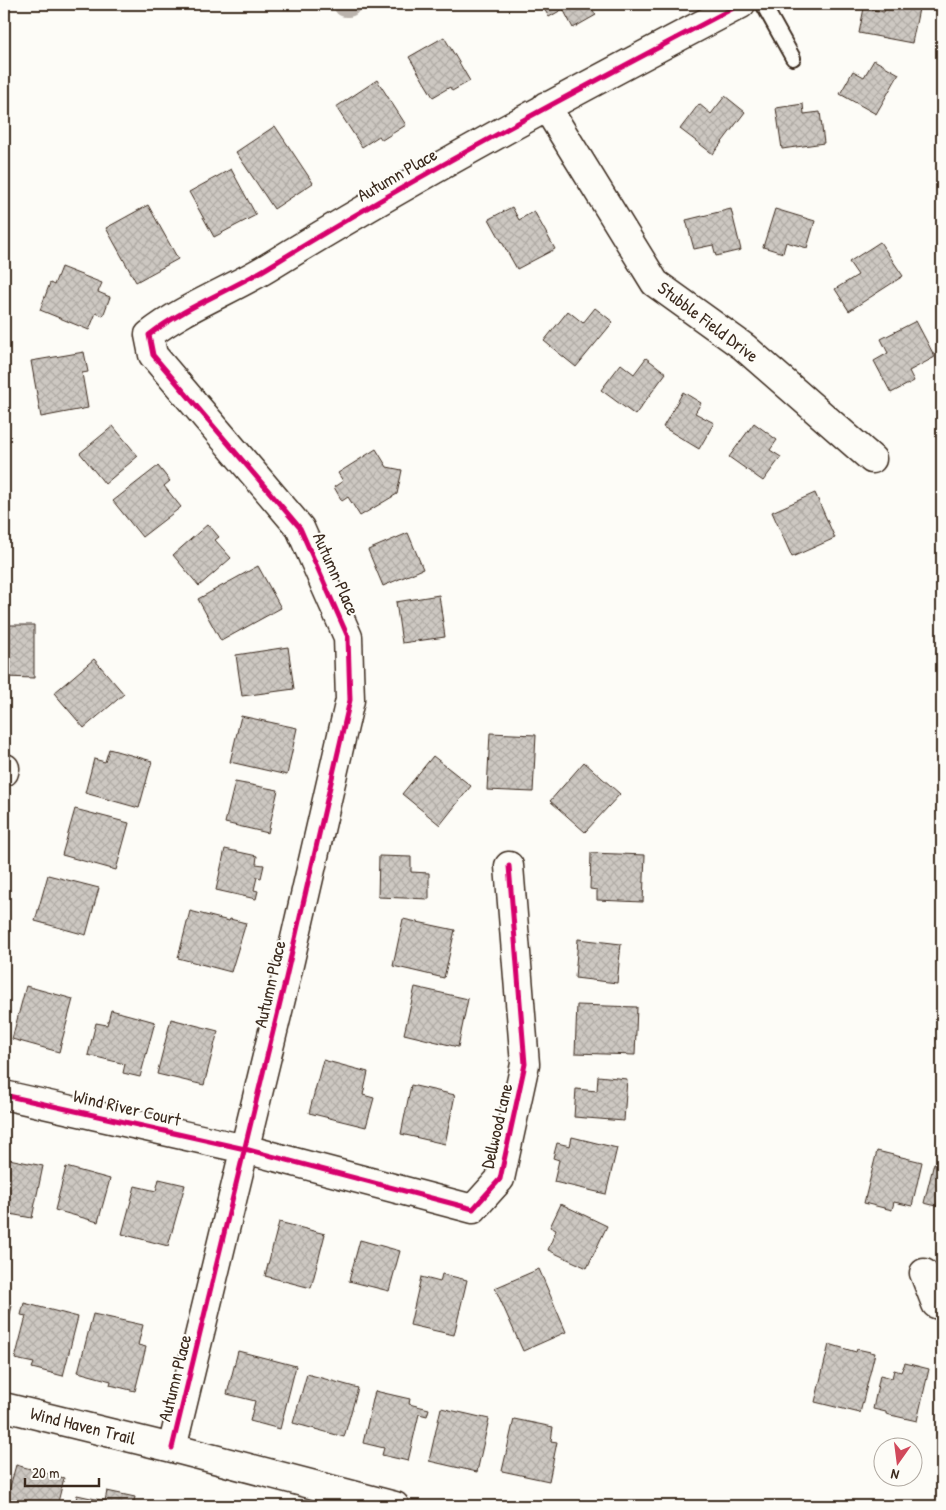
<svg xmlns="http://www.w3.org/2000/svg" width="946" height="1510" viewBox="0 0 946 1510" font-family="'Patrick Hand',sans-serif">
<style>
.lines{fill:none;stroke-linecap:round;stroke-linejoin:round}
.canal{stroke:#bbb4ad;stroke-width:26}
.building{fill:url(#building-cross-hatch);stroke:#3b2a1e}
.service-casing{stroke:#3b2a1e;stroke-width:18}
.minor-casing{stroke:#3b2a1e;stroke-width:31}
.service{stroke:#fdfcf7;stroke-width:14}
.minor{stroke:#fdfcf7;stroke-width:28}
.cycleway-casing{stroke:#fdfcf7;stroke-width:8}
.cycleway{stroke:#d6006c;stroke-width:5}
.labels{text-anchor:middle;stroke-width:4;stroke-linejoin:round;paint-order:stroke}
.street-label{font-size:18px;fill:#3b2a1e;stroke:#fdfcf7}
</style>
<defs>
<pattern id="building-cross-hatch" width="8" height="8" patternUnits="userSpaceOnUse" patternTransform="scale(1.25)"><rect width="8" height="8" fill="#cdc8c2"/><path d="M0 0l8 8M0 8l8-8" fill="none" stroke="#b1aca6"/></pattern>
</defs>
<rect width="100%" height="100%" fill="#fdfcf7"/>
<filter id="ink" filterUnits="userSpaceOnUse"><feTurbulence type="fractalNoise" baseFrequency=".02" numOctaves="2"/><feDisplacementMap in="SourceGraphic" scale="10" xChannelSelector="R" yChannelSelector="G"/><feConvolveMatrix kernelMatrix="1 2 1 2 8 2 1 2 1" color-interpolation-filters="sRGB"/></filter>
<g filter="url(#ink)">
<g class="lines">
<!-- canal -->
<path class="canal" d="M346,4h2"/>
</g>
<!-- building -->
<path class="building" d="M541,4h48l7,11 -23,13 -10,-19 -14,8z
M886,4h34l-8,39 -53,-10 5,-25 20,4z
M444,37l26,44 -18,10 -2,-4 -17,10 -24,-40z
M874,60l25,14 -23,40 -36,-20 13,-23 11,6z
M377,80l29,45 -24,15 -3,-4 -17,11 -26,-40z
M725,96l20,16 -32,42 -33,-25 19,-25 12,10z
M803,104l1,10 16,-2 4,31 -42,6 -6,-41z
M275,126l38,57 -39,26 -38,-57z
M231,169l25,46 -42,22 -25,-45z
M148,205l30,54 -42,23 -30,-54z
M512,207l7,13 15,-9 21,38 -38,20 -28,-50z
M731,209l10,41 -25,6 -3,-11 -19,4 -8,-29z
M775,209l40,12 -8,27 -21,-6 -3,11 -20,-6z
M880,242l23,34 -54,35 -14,-22 23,-14 -9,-13z
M61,267l41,16 -4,9 12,5 -7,19 -7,-3 -7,17 -49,-20 10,-27 4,2z
M595,308l18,14 -37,45 -32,-26 24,-30 15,12z
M916,321l19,36 -26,14 5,10 -23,12 -17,-32 14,-8 -7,-14z
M84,352l4,20 -6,1 6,35 -47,9 -10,-56z
M646,358l20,15 -31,42 -34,-25 20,-26 13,10z
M683,392l18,11 -6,10 19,10 -15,26 -36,-22z
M754,423l23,17 -7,10 11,7 -18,24 -34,-24z
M113,426l25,30 -33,28 -25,-31z
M376,449l11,18 15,3 -5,24 -37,22 -12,-19 -6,4 -8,-14 9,-6 -5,-8z
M158,466l12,15 -6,5 17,21 -39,30 -29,-36z
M815,493l20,45 -43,19 -20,-45z
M208,524l11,13 -4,3 16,18 -32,28 -26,-31z
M408,533l15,36 -40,17 -15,-36z
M258,566l23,42 -60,33 -23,-42z
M439,595l6,42 -43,6 -6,-41z
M4,625h30v53l-30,-1z
M288,647l6,42 -52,7 -6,-41z
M94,659l30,35 -40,34 -30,-35z
M241,716l56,12 -10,47 -57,-13z
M490,733l46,2 -3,57 -46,-2z
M109,749l43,12 -13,47 -54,-15 9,-34 11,3z
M433,756l38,30 -31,39 -38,-31z
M584,762l36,32 -35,38 -35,-31z
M235,782l43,8 -10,43 -43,-10z
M75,809l54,14 -13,47 -54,-15z
M225,849l32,7 -1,8 8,1 -3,13 -4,-1 -3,13 4,1 -2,8 -40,-9z
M591,853l54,2 -2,47 -46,-2v-10l-7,-1z
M379,856l32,1v15l18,1v26l-51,-2z
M48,875l51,13 -13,47 -51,-14z
M190,911l39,10 1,-2 16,4 -15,49 -53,-14z
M403,919l52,11 -11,48 -51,-12z
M578,939l43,5 -4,39 -42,-5z
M26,986l47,13 -14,53 -47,-13z
M415,987l53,12 -10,48 -54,-13z
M577,1005l60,2 -2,48 -60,-2z
M111,1010l44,12 -15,55 -17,-4 2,-9 -37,-9 8,-32 11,2z
M171,1019l47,12 -14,54 -47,-11z
M323,1060l45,12 -5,23 11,3 -8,29 -57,-14z
M598,1076l29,3 -3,42 -50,-4 2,-28 21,2z
M411,1085l44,10 -10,49 -44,-10z
M572,1137l45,11 -11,46 -52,-12 5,-22 -6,-2 4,-15 13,3z
M877,1151l45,11 -10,44 -18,-4 -2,8 -28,-7z
M4,1158l39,8 -11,52 -28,-5z
M934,1163l8,2v51l-2,-1 1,-8 -17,-4z
M66,1167l44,12 -12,43 -43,-12z
M159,1179l26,6 -17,61 -46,-12 13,-48 21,5z
M561,1204l46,22 -20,42 -39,-18 8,-20 -6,-3z
M279,1222l46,12 -14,54 -46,-12z
M360,1240l40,11 -11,40 -40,-10z
M539,1269l27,63 -43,19 -28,-63z
M442,1274l25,6 -13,55 -44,-10 11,-48 19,5z
M24,1303l54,14 -15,59 -31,-8 2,-5 -19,-4 11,-43 -5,-1z
M4,1304l8,2 -8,31z
M93,1314l50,11 -5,20 8,2 -11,44 -25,-6 1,-4 -33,-9z
M829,1344l27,8 1,-3 18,4 -15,60 -45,-11z
M238,1351l58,15 -16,63 -30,-8 5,-20 -28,-7z
M905,1363l24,6 -12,52 -31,-7v-2l-13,-3 7,-34 12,3 2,-8 7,2z
M307,1374l51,14 -14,49 -51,-14z
M375,1391l35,8 -1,5 20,5 -2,7 -8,-2 -11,47 -26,-6 2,-7 -21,-5z
M441,1408l48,11 -12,53 -48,-11z
M514,1419l39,8 -2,14 6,1 -8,39 -47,-10z
M16,1465l48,13 -7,28 -52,-1z
M107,1491l28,6 -2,9h-58l2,-11 28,6z
M171,1501l21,5h-22z"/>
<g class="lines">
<!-- service casing -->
<g class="service-casing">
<path id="service" d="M763,4l30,54"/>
</g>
<!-- minor casing -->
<g class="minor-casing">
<path id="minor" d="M546,106l109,177 89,64 128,112
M4,772l1,-4
M4,1095l241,54 228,60 27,-30 25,-115 -16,-198
M924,1273l12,31 6,2
M4,1407l168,41 223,58
M172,1448l113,-466 65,-282 -2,-63 -48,-109 -147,-173 -4,-20c34,-27 80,-44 118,-67 154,-95 314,-180 474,-264"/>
</g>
<!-- service -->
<use href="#service" class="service"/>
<!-- minor -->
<use href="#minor" class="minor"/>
<!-- cycleway casing -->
<g class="cycleway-casing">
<path id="cycleway" d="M4,1095l241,54 228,60 27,-30 25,-115 -16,-198
M172,1448l113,-466 65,-282 -2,-63 -48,-109 -147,-173 -4,-20c34,-27 80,-44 118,-67 154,-95 314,-180 474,-264"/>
</g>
<!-- cycleway -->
<use href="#cycleway" class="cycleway"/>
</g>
</g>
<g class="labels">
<!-- street labels -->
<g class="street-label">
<text transform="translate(397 175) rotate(-30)" y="6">Autumn Place</text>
<text transform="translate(708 322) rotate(37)" y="6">Stubble Field Drive</text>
<text transform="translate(336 574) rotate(66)" y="6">Autumn Place</text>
<text transform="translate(270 984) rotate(-77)" y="6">Autumn Place</text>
<text transform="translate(127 1108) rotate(13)" y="6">Wind River Court</text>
<text transform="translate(497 1126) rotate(-77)" y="6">Dellwood Lane</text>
<text transform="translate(175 1378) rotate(-76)" y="6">Autumn Place</text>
<text transform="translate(83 1426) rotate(14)" y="6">Wind Haven Trail</text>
</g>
</g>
<!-- margin -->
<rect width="946" height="1510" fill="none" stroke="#fdfcf7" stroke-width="20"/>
<rect x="10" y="10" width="926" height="1490" fill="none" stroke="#3b2a1e" stroke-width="2" filter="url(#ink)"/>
<!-- north arrow -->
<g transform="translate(898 1462) rotate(194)"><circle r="24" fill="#fdfcf7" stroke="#afa8a0"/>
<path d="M0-4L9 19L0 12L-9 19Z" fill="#d1495b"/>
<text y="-8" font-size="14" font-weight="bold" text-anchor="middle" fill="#3b2a1e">N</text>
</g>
<!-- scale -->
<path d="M25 1478v8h74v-8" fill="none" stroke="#3b2a1e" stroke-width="2.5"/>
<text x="32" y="1478" font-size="15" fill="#3b2a1e" stroke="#fdfcf7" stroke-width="4" paint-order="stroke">20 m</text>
</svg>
